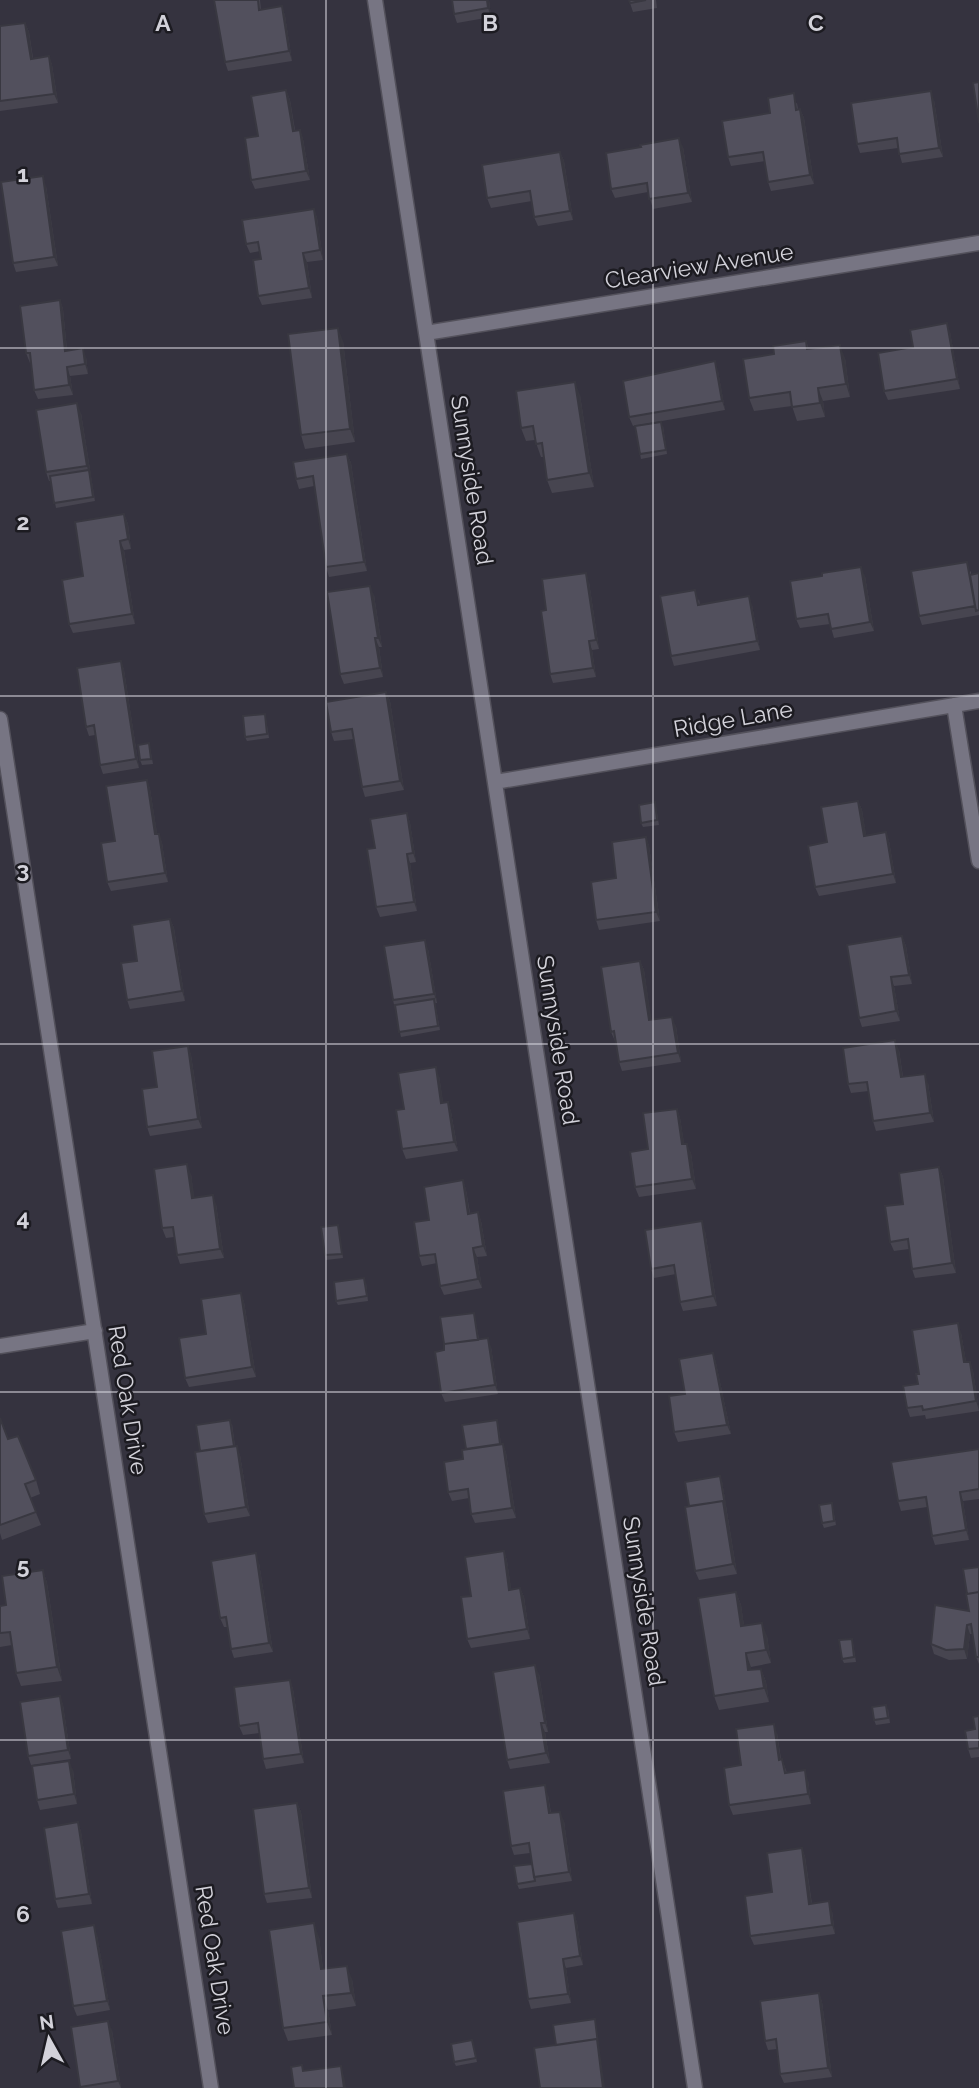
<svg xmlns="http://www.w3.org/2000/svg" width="979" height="2088" viewBox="0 0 979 2088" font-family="Raleway,sans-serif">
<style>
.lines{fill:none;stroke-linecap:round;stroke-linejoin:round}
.street-casing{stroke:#53515b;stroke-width:17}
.street{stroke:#777583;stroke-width:14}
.wall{fill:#474550}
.shaded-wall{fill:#393841}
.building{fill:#52505d;stroke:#393841;stroke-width:2}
.grid{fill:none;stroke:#d3d2da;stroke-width:2;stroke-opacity:0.55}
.labels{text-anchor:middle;stroke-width:5;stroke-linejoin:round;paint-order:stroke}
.street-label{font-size:23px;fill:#d3d2da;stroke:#1c1b21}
.grid-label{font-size:23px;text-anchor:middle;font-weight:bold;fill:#d3d2da;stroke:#1c1b21;stroke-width:5;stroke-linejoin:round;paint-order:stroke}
</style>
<rect width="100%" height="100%" fill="#35333f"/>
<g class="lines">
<!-- street casing -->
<g class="street-casing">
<path id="street" d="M375,0l320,2088
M426,333l553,-90
M954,705l25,156
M0,719l211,1369
M495,782l484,-81
M0,1346l95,-15"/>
</g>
<!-- street -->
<use href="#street" class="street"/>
</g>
<!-- wall -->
<path class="wall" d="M214,0h46l1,10 21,-4 3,10 7,45 -64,10 -3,-9z
M452,0h37l2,17 -34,6 -3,-9z
M629,0h27l1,8 -24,4z
M25,23l4,9 4,26 16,-2 3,9 6,38 -58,8v-85z
M286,90l4,10 5,30h5l3,9 7,41 -55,9 -4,-9 7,-44z
M934,100l9,57 -41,6 -4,-15 -38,5 -3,-9z
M797,103l1,6h2l4,9 10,66 -43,7 -3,-9 -3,-21 -34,5 -3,-9 42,-44z
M641,147h42l9,55 -39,7 -5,-17 -33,6 -4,-9z
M560,152l4,9 9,59 -35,6 -4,-9 -2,-16 -41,7 -4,-10z
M46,186l12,80 -42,6 -3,-9z
M314,209l3,9 6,42 -16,2 5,36 -50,7 -4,-9 3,-37 -1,-8 -10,2 -4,-9z
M60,300l3,9 4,41 19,7 2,17 -18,2 3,19 -35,4 -4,-9 -3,-27h-1l-4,-10z
M950,332l10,57 -72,11 -4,-9 29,-44z
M343,341l12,101 -50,7 -4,-14z
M806,341l3,8 36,9 5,39 -27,4 2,16 -28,4 -5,-15 -38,5 -5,-13 25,-44z
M718,371l7,39 -92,16 -4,-9z
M580,395l14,92 -42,6 -5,-13 -3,-23h-3l-6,-17 -9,1 -5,-13z
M81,413l14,88 -39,7 -5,-27h-2l-3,-9z
M663,426l4,28 -26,5 -1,-5z
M347,454l4,9 16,108 -38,6 -3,-10 -12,-81 -15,3 -3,-10z
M124,514l4,10 3,25 -7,1 11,74 -62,9 -4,-9 14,-48z
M971,571v3l8,-1v42l-57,10 -3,-9z
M865,576l9,55 -40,7 -4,-14 -30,4 -4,-9z
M589,582l10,67 -7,1 4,27 -43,6 -3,-9 -4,-64z
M374,595l8,52h-3l4,30 -39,7 -4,-10z
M699,599l1,6h52l8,45 -86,16 -3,-10z
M121,661l3,9 15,98 -36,6 -3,-9 -5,-30 -6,1 -3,-9z
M386,692l4,9 14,89 -39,7 -3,-10 -8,-48 -20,2 -3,-9z
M266,719l3,19 -22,3 -2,-4z
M149,743l4,21 -11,1 -2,-5z
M147,780l3,9 7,45h2l3,9 6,39 -57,9 -4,-9 8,-41z
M858,801l4,9 4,26 20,-4 3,9 7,42 -77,13 -4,-9 12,-45z
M656,807l3,18 -16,2 -2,-4z
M407,813l3,10 6,39 -6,1 7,48 -37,6 -4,-10 -1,-59z
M646,837l3,9 11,75 -61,9 -3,-10 20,-42z
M170,919l4,9 11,73 -55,8 -3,-9z
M902,936l4,10 6,38 -18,2 6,35 -38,6 -3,-9z
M428,949l9,54h-2l5,27 -39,7 -8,-37z
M640,961l4,9 7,50 25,6 5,36 -59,9 -3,-9 -4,-21 -4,-9z
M188,1046l3,9 11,73 -52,8 -3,-9 10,-40z
M899,1050l4,27 25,6 6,39 -58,9 -3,-10 -4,-30 -18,2 -3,-9z
M439,1076l4,27 5,-1 3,10 7,39 -52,8 -4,-10 2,-40z
M677,1109l3,9 4,26 7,9 5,36 -57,8 -4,-10 13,-38z
M939,1167l4,10 13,96 -41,5 -3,-9 -3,-20 -15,2 -4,-9 13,-38z
M191,1174l3,24 22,6 8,54 -44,6 -3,-9 -3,-18 -8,1 -4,-10z
M463,1180l3,10 4,23 8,-1 3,9 6,35 -10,1 5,31 -38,7 -4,-9 -3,-23 -15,3 -3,-10 10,-36z
M339,1230l4,28 -17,2 -1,-5z
M705,1231l12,75 -34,5 -3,-9 -4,-28 -22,4 -3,-9z
M366,1283l2,18 -30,4 -2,-4z
M241,1293l3,9 12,75 -67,10 -4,-9 21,-44z
M474,1313l5,26 12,8 7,47 -53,8 -4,-9z
M961,1333l5,29h4l3,9 6,40 -53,8 -1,-4 -15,2 -3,-9 11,-24 1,-10z
M713,1353l3,10 15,71 -53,8 -4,-10z
M0,1418l8,21 28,41 4,14 -10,4 11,27 -39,15 -2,-7z
M232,1424l3,22 5,9 10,61 -42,7 -4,-9 -4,-63z
M498,1424l3,20h2l3,9 10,65 -41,5 -4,-9 -2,-16 -17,3 -4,-9 15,-33 3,-10z
M979,1449v50l-16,2 6,39 -34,5 -3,-9 -5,-29 -26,4 -3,-10z
M722,1481l15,93 -38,6 -4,-9 -6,-65z
M832,1503l4,22 -12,3 -2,-5z
M504,1551l3,10 4,28 9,-1 4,9 6,42 -59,9 -4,-9 4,-43z
M259,1563l14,89 -39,6 -3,-9 -4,-22h-3l-4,-9z
M979,1567v97l-3,-7 -3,-23h-3l-3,25 -18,1 -15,-6 -3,-10 38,-33 -2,-17z
M43,1570l4,13 15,98 -41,5 -5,-13 -4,-28 -12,2v-41l6,-1z
M736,1592l5,13 3,21 23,10 4,27 -20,4v3l10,-1 5,13 3,20 -50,8 -5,-14z
M853,1643l3,19 -12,1 -2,-4z
M539,1674l9,58h-3l5,31 -40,6 -3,-9z
M290,1680l3,9 11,74 -38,6 -3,-10 -4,-26 -16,2 -4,-9z
M60,1696l3,9 8,54 -40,6 -3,-9z
M888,1709l2,14 -14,2 -2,-5z
M979,1716v41l-8,1 -3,-9z
M777,1733l4,26h1l5,14 21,7 3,24 -78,11 -4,-10 12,-40z
M73,1770l4,34 -37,6 -3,-10z
M548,1795l3,18 13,8 8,60 -53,8 -2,-5 15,-20 -2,-11 -16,2 -3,-9z
M297,1803l4,9 11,86 -45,5 -3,-9z
M78,1822l3,10 11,72 -34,4 -3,-9z
M802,1848l3,9 7,47 20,7 3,23 -81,11 -4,-9 22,-44z
M574,1913l3,10 6,42 -17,3 5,35 -40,6 -3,-10z
M97,1935l13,75 -33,6 -4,-10z
M319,1937l4,32 29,10 4,27 -28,4 4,25 -44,6 -5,-13z
M819,1993l3,9 10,75 -48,6 -4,-9 -3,-25 -9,1 -3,-9z
M71,2027l41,3 9,58h-40z
M472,2040l5,22 -21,4 -2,-4z"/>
<!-- shaded-wall -->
<path class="shaded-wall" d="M487,0h2l2,17 -3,-9z
M282,6l3,10 7,45 -3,-10z
M25,23l4,9 5,36 -3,-9z
M49,56l3,9 6,38 -4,-9z
M286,90l4,10 6,40 -3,-9z
M931,91l3,9 9,57 -4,-9z
M800,109l4,9 10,66 -4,-9z
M300,130l3,9 7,41 -4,-9z
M679,138l4,9 9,55 -4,-9z
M560,152l4,9 9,59 -3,-9z
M43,176l3,10 12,80 -4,-9z
M314,209l3,9 6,42 -3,-10z
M303,253l4,9 5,36 -3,-10z
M60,300l3,9 5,51 -3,-9z
M947,323l3,9 10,57 -3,-10z
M338,328l5,13 12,101 -5,-13z
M840,345l5,13 5,39 -4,-13z
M83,348l3,9 2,17 -3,-10z
M715,361l3,10 7,39 -3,-9z
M67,367l3,9 3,19 -4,-10z
M575,382l5,13 14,92 -5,-14z
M818,388l5,13 2,16 -5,-14z
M77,403l4,10 14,88 -8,-35z
M347,454l4,9 16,108 -3,-9z
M124,514l4,10 3,25 -3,-10z
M120,541l4,9 11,74 -3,-10z
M861,567l4,9 9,55 -4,-9z
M586,573l3,9 10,67 -3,-9z
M370,586l4,9 8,52 -4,-9z
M749,596l3,9 8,45 -3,-9z
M375,638l4,9 4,30 -3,-9z
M589,641l3,9 4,27 -3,-9z
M121,661l3,9 15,98 -3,-9z
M386,692l4,9 14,89 -4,-9z
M147,780l3,9 9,55 -4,-10z
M858,801l4,9 6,35 -4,-9z
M407,813l3,10 6,39 -3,-9z
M886,832l3,9 7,42 -3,-9z
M159,834l3,9 6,39 -3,-9z
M646,837l3,9 11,75 -4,-9z
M407,854l3,9 7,48 -3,-9z
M170,919l4,9 11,73 -3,-10z
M902,936l4,10 6,38 -3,-9z
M425,940l3,9 9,54 -3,-9z
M640,961l4,9 9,59 -4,-9z
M891,977l3,9 6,35 -4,-10z
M672,1017l4,9 5,36 -3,-9z
M895,1040l4,10 5,36 -3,-9z
M188,1046l3,9 11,73 -4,-9z
M436,1067l3,9 6,36 -4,-9z
M925,1074l3,9 6,39 -4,-9z
M448,1102l3,10 7,39 -4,-9z
M677,1109l3,9 6,36 -4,-10z
M687,1144l4,9 5,36 -4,-10z
M187,1164l4,10 5,33 -4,-9z
M939,1167l4,10 13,96 -4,-10z
M463,1180l3,10 5,33 -3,-9z
M213,1195l3,9 8,54 -4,-9z
M478,1212l3,9 6,35 -4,-10z
M702,1221l3,10 12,75 -4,-10z
M473,1248l4,9 5,31 -4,-9z
M241,1293l3,9 12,75 -4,-10z
M958,1323l3,10 7,39 -4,-10z
M488,1338l3,9 7,47 -3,-9z
M713,1353l3,10 15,71 -4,-9z
M970,1362l3,9 6,39 -3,-9z
M503,1444l3,9 10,65 -4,-10z
M237,1446l3,9 10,61 -4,-9z
M720,1476l2,5 15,93 -4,-10z
M960,1492l3,9 6,39 -3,-10z
M504,1551l3,10 6,38 -4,-9z
M256,1553l3,10 14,89 -4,-9z
M43,1570l4,13 15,98 -5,-14z
M520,1588l4,9 6,42 -3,-10z
M736,1592l5,13 5,34 -5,-13z
M762,1623l5,13 4,27 -5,-13z
M967,1625l3,9 -3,25 -3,-10z
M746,1653l5,14 2,17 -5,-14z
M535,1665l4,9 9,58 -3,-9z
M761,1669l5,13 3,20 -5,-14z
M290,1680l3,9 11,74 -3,-9z
M60,1696l3,9 8,54 -3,-9z
M541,1723l4,9 5,31 -4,-10z
M774,1724l3,9 5,36 -3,-9z
M69,1761l4,9 4,34 -3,-10z
M805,1770l3,10 3,24 -3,-10z
M545,1785l3,10 4,28 -3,-10z
M297,1803l4,9 11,86 -3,-10z
M560,1812l4,9 8,60 -3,-9z
M78,1822l3,10 11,72 -3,-10z
M802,1848l3,9 8,56 -4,-9z
M829,1901l3,10 3,23 -3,-9z
M574,1913l3,10 6,42 -3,-9z
M314,1923l5,14 6,46 -4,-14z
M94,1925l3,10 13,75 -3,-9z
M563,1959l3,9 5,35 -3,-9z
M347,1966l5,13 4,27 -5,-13z
M819,1993l3,9 10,75 -4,-9z
M323,1996l5,14 4,25 -5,-13z
M595,2019l1,4 9,65h-2z
M108,2021l4,9 9,58 -3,-7z
M341,2066l3,10 2,12h-2z"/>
<!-- building -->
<path class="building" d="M214,0h44l1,10 23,-4 7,45 -64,11z
M452,0h35l1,8 -34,6z
M629,0h17l-16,3z
M25,23l6,36 18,-3 5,38 -54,7v-75z
M979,82v41l-6,-40z
M286,90l7,41 7,-1 6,41 -55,9 -6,-42 13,-2 -7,-40z
M931,91l8,57 -40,6 -2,-16 -40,6 -6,-41z
M794,93l2,17 4,-1 10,66 -42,7 -5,-30 -35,5 -6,-36 48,-8 -2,-15z
M679,138l9,55 -39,6 -2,-16 -36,6 -5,-36 35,-6 -1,-2z
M560,152l10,59 -36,6 -4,-26 -43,7 -5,-33z
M43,176l11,81 -41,6 -12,-81z
M314,209l6,41 -17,3 6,35 -51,8 -5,-36 8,-1 -3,-17 -12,2 -4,-24z
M60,300l5,51 18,-3 2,16 -18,3 2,18 -35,5 -4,-37h-4l-6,-47z
M947,323l10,56 -73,12 -6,-38 35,-6 -3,-17z
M338,328l12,101 -49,6 -13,-101z
M806,341l1,8 33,-4 6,39 -28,4 2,15 -28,4 -2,-15 -41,6 -6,-39 31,-5 -1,-8z
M715,361l7,40 -93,16 -6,-36z
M575,382l14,91 -42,7 -5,-37 -6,1 -3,-18 -12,2 -5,-37z
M77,403l10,63 -41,6 -10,-62z
M661,422l5,28 -26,4 -5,-28z
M347,454l17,108 -38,5 -13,-91 -17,3 -3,-17z
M89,470l4,27 -39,6 -4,-27z
M124,514l4,25 -8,2 12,73 -63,10 -7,-44 21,-4 -8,-54z
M967,562l8,44 -56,10 -8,-45z
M861,567l9,55 -39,7 -3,-15 -32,5 -6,-38 32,-5v-3z
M586,573l10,67 -7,1 4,27 -43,6 -9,-63 5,-1 -4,-31z
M979,573v37l-3,1 -6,-36z
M370,586l8,52h-3l5,30 -40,6 -13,-82z
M695,590l3,15 51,-9 8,45 -86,15 -11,-60z
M121,661l15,98 -36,6 -6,-40 -8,2 -9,-59z
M386,692l14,89 -38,6 -10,-58 -21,3 -5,-30z
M265,714l2,20 -22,3 -2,-21z
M149,743l2,16 -11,1 -2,-15z
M147,780l8,54h4l6,39 -58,9 -6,-39 14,-2 -9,-55z
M858,801l6,35 22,-4 7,42 -78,13 -7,-41 19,-4 -6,-35z
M655,802l2,18 -16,3 -2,-18z
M407,813l6,40 -6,1 7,48 -38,5 -9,-58 8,-1 -5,-29z
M646,837l10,75 -60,8 -5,-38 25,-4 -4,-36z
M170,919l12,72 -55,9 -6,-37 16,-2 -5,-36z
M902,936l7,39 -18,2 5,34 -37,7 -12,-73z
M425,940l9,54 -41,6 -9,-54z
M640,961l9,59 23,-3 6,36 -59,9 -5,-31 -3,1 -10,-65z
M434,999l4,27 -39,6 -4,-27z
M895,1040l6,37 24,-3 5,39 -57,8 -6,-39 -19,2 -5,-36z
M188,1046l10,73 -51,8 -5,-38 15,-2 -5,-36z
M436,1067l5,36 7,-1 6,40 -52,7 -6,-39 8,-1 -6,-36z
M677,1109l5,35h5l5,35 -57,8 -5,-35 18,-3 -5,-36z
M187,1164l5,34 21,-3 7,54 -43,6 -4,-28 -11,1 -8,-59z
M939,1167l13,96 -40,6 -4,-30 -18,3 -5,-36 18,-2 -4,-31z
M463,1180l5,34 10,-2 5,34 -10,2 5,31 -38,7 -5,-32 -16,2 -5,-34 15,-2 -5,-33z
M702,1221l11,75 -33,6 -6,-37 -23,4 -6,-39z
M338,1225l4,29 -17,1 -4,-28z
M364,1278l3,18 -31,5 -2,-19z
M241,1293l11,74 -67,11 -6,-40 27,-4 -5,-35z
M474,1313l4,27 -34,4 -4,-27z
M958,1323l6,39h6l6,39 -53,9 -1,-4 -15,2 -4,-22 15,-2 -2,-10h3l-7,-44z
M488,1338l7,47 -54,8 -6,-41 9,-2v-6z
M713,1353l14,72 -53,7 -5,-36 16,-2 -6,-35z
M0,1418l8,21 10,-3 18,44 -11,4 11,28 -36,13z
M230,1420l4,26 -34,5 -4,-26z
M497,1420l3,24 -34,5 -4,-24z
M503,1444l9,64 -41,6 -3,-25 -20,3 -4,-30 19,-3 -1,-9z
M237,1446l9,61 -42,7 -9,-62z
M979,1449v40l-19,3 6,38 -34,6 -6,-39 -28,4 -7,-39z
M720,1476l5,29 -2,-4 -34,5 -4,-24z
M723,1501l10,63 -38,7 -10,-64z
M832,1503l2,18 -12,2 -3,-18z
M504,1551l5,39 11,-2 7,41 -60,10 -6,-42 10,-1 -6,-39z
M256,1553l13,90 -38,6 -5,-32 -6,1 -9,-57z
M979,1567v25l-12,2 -4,-25z
M43,1570l14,97 -41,6 -6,-41 -10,1v-27l6,-1 -4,-29z
M736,1592l5,34 21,-3 4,27 -20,3 2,17 13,-1 3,19 -50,8 -16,-98z
M979,1592v65h-3l-5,-33 -4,1 -3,24 -18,1 -15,-6 4,-39 34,6 -3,-17z
M852,1639l2,18 -12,2 -3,-19z
M535,1665l10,58h-4l5,30 -39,7 -14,-88z
M290,1680l11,74 -38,5 -5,-36 -19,3 -5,-39z
M60,1696l8,54 -40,6 -8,-54z
M886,1705l2,13 -14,2 -2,-13z
M979,1716v32l-11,1 -3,-18 10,-2 -2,-12z
M774,1724l5,36 3,-1 3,14 20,-3 3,24 -79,11 -5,-37 17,-3 -5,-36z
M69,1761l5,33 -37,6 -5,-34z
M545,1785l4,28 11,-1 9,60 -35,5 -5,-34 -18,3 -8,-55z
M297,1803l12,85 -45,6 -11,-85z
M78,1822l11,72 -34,5 -11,-71z
M802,1848l7,56 20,-3 3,24 -82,11 -5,-40 27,-4 -5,-39z
M532,1864l3,17 -18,3 -3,-18z
M574,1913l6,43 -17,3 5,35 -40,5 -11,-77z
M314,1923l7,46 26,-3 4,27 -28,3 4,26 -44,6 -14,-98z
M94,1925l13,76 -34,5 -12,-75z
M819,1993l9,75 -48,6 -4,-35 -11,2 -5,-40z
M595,2019l3,25 -1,-5 -41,6 -3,-20z
M108,2021l10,60 -38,6 -9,-60z
M597,2039l6,49h-63l-6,-40z
M472,2040l4,18 -22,4 -3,-18z
M302,2065l1,6 38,-5 3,22h-50l-3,-21z"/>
<!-- grid -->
<path class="grid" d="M326,0v2088M653,0v2088M0,348h979M0,696h979M0,1044h979M0,1392h979M0,1740h979"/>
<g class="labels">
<!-- street labels -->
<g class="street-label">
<text transform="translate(699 266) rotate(-9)" y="8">Clearview Avenue</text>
<text transform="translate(472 480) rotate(81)" y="8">Sunnyside Road</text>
<text transform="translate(733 719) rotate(-10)" y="8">Ridge Lane</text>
<text transform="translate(558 1040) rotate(81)" y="8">Sunnyside Road</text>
<text transform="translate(128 1400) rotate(81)" y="8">Red Oak Drive</text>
<text transform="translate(644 1601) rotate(81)" y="8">Sunnyside Road</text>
<text transform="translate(215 1960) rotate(81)" y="8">Red Oak Drive</text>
</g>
</g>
<g class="grid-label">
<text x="163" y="31">A</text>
<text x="490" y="31">B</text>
<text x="816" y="31">C</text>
<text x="23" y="182">1</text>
<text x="23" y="530">2</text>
<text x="23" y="878">3</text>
<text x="23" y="1226">4</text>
<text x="23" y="1574">5</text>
<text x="23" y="1922">6</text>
</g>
<!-- north arrow -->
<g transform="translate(49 2039) rotate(352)" stroke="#1c1b21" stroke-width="5" paint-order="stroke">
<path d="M0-5L12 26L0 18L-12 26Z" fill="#d3d2da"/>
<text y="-10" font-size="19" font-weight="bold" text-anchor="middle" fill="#d3d2da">N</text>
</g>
</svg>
